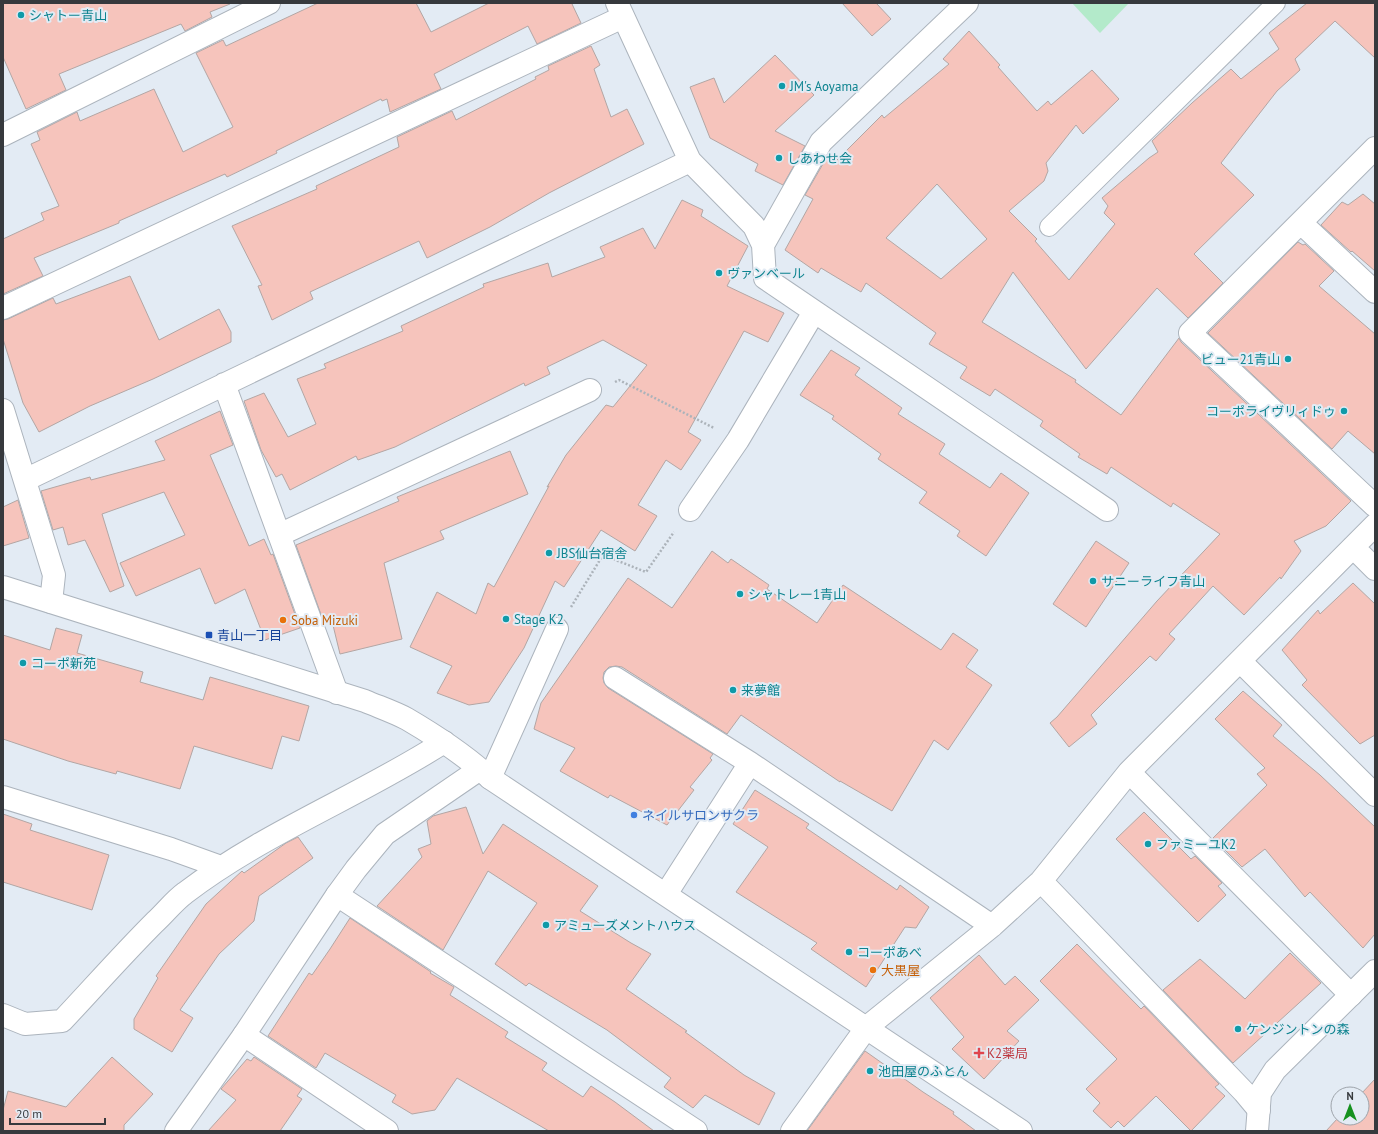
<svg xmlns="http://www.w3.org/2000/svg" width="1378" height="1134" viewBox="0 0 1378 1134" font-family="'PT Sans','Noto Sans JP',sans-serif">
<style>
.green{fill:#b3eaca}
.building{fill:#f6c4bc;stroke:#b3a6a4;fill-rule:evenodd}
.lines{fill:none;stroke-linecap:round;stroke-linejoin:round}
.lane-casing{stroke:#acb4bd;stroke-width:20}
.street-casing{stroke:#acb4bd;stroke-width:24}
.secondary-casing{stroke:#acb4bd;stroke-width:24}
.path{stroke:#acb3ba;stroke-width:2.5;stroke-dasharray:2 2;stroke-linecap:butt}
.lane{stroke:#fff;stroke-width:18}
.street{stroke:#fff;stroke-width:22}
.secondary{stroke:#fff;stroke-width:22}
.culture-dot{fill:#0f9aa8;stroke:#e3ebf4;stroke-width:1.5}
.food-dot{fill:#e8710a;stroke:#e3ebf4;stroke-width:1.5}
.transit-dot{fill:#1a4fb4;stroke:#e3ebf4;stroke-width:1.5}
.shop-dot{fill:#3f7fe0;stroke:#e3ebf4;stroke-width:1.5}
.health-dot{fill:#e0444e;stroke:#e3ebf4;stroke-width:1.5}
.labels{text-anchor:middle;stroke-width:4;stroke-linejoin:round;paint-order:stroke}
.culture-label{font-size:13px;fill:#0d838f;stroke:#e3ebf4;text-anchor:start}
.food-label{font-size:13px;fill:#c56008;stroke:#e3ebf4;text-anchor:start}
.transit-label{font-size:13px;fill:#164399;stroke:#e3ebf4;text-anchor:start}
.shop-label{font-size:13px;fill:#366cbe;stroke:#e3ebf4;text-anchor:start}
.health-label{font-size:13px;fill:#be3a42;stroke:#e3ebf4;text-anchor:start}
</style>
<rect width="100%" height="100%" fill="#e3ebf4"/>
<!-- green -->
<path class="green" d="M1072,3h57l-29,30z"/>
<!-- building -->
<path class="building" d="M3,3h227v1l-20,8 2,5 -27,14 -4,-7 -122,50 7,16 -40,19 -23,-52z
M318,3h98l15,29 58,-29h86l-3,1 9,19 -44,21 -9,-18 -94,48 7,15 -51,23 -3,-13 -5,2 -1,-2 -105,52 1,2 -50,24 -2,-3 -106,47v2l-85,35 9,18 -40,18v-55l41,-19 -3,-7 18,-7 -28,-62 9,-4 -3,-8 40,-20 3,9 74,-32 29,63 50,-25 -37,-74 27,-13 3,6z
M842,3h34l15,16 -19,17z
M1307,3h68v55l-40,-37 -40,38 5,11 -23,21 -56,72 33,32 -60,59 29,29 -35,35 -31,-30 -71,81 -73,-97 -31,50 94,58 -1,2 46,33 58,-77 2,4 170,159 -25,25 -32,15 7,10 -20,28 -1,-2 -36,38 -31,-29 -44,48 6,5 -19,22 -6,-5 -59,59 6,9 -28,23 -19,-24 7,-6 100,-116 63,-67 -47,-31 -2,4 -60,-40 -4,7 -29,-17 2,-3 -40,-28 3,-5 -48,-32 -5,7 -30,-18 7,-11 -38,-23 7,-11 -70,-50 -5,9 -40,-24 -3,5 -33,-23 28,-51 -8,-4 22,-38 9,4 46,-46 2,3 65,-54 -6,-5 26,-28 31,34 -2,2 39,44 11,-10 3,4 41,-35 27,29 -36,35 -7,-9 -30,38 2,8 -4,10 -35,30 28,28 -2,2 34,39 46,-56 -11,-11 4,-7 -6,-8 47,-40 9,-6 -6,-11 40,-38 39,-34 10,10 38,-30 -10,-16zM937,184l50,55 -46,40 -55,-41z
M591,46l9,19 -6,4 17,48 16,-8 17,35 -95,49 -59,34 -63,31 -8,-17 -109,51 3,7 -41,21 -14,-34 4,-1 -30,-59 85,-37 -1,-3 83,-39 -2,-10 55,-26 4,9 80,-41 -1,-2 14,-7 -1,-4z
M775,55l39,40 -39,36 30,15 -22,39 -28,-14 3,-7 -48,-26 -20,-51 24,-9 10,25z
M1363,194l12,10v67l-23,-20 -1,1 -30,-27 21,-23 6,3z
M682,200l21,10 -2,6 47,30 -21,40 57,27 -16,29 -24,-11 -56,101 13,8 -20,30 -15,-10 -28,45 19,11 -22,35 -34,-21 -37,57 -9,-6 -31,67 -35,54 -20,3 -32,-12 15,-27 -42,-19 27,-55 39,22 12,-31 6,4 55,-101 -2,1 19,-32 40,-50 7,2 34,-42 -44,-25 -56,27 3,7 -25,12 -1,-3 -129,64 -37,13 -2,-4 -66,34 -8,-16 -6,3 -15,-27 -17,-49 20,-8 24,44 28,-13 -19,-45 29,-11 -2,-4 79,-33 -2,-5 83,-39 -1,-3 65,-21 4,14 53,-20 -5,-10 43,-19 12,21z
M1298,242l5,3 2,-1 29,27 -15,15 56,48v120l-27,-23 -16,18 -124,-116z
M130,276l29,64 60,-31 12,23v10l-78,37 -63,27 -51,26 -16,-29 -20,-64v-19l5,-1 45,-21 3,6z
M831,350l29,18 -5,7 47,33 -4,6 47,30 -6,10 51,34 11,-15 28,20 -43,63 -29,-20 3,-5 -41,-28 8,-11 -49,-33 3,-5 -49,-35 2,-3 -34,-21z
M220,411l13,34 -23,10 39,91 15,-7 7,16 2,-1 27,74 -35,12 -20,-51 -30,15 -15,-36 -64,28 -16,-33 65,-28 -21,-43 -62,22 22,72 -14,6 -25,-52 -17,5 -5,-18 -10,3 -12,-39 49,-14 1,3 74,-20 -10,-19z
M510,451l18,43 -88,37 4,8 -60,24 18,76 -62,15 -9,-37 -8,3 -27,-75 103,-44 -2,-4z
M18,500l11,38 -26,8v-39z
M1096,541l33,22 -43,64 -33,-23z
M712,551l16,12 3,-4 38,26 -2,4 50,34 26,-38 98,65 12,-17 25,17 -12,17 26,18 -44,65 -14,-10 -42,71 -52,-30v1l-99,-67 -14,19 -105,-67 -6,-1 -7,1 -5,5 -1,6 1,5 4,5 105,66 -3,4 2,2 -22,27 4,3 -27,35 -57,-30 -2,3 -48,-27 15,-23 -41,-19 7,-26 87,-125 44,30z
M1353,583l22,21v131l-15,9 -58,-59 5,-5 -25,-30 36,-40 2,4z
M56,628l26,7 -5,18 66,19 -3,10 63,18 7,-23 99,29 -10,35 -17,-5 -10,33 -78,-23 -14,43 -63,-18 -1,3 -48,-13 -65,-22v-104l47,15z
M1243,691l39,34 -9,11 47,39 55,52v107l-12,14 -53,-56 -5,5 -40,-48 -23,18 -29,-29 54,-53 -10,-11 8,-6 -50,-49z
M755,790l54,34 -3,4 91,62 3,-5 29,22 -13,21 -11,-1 -39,60 -55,-38 6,-6 -81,-51 32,-45 -35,-23z
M466,807l17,47 20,-30 95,62 -18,25 51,32 20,11 -25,35 61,42 -2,1 59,43 31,18 -16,32 -54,-30 -12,13 -29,-21 7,-9 -64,-48 -78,-47 -3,3 -31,-22 42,-61 -49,-32 -45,79 -66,-44 45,-49 -4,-8 13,-5 -4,-23 6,-5z
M1144,812l47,47 4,-3 27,27 -4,3 8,9 -28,27 -82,-83z
M3,814l29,10 -2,6 79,25 -17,55 -89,-28z
M298,837l15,21 -54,38 -5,25 -35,33 -39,56 13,8 -21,34 -38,-23v-10l24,-41 -2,-2 50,-72 36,-33 2,2 42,-30z
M350,918l81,54 -1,1 24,14 -4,8 58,37 -3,5 42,26 -5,7 41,27 8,-11 24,16 39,29h-105l-92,-53 -22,32 -23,4 -20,-12 4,-7 -71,-42 -9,15 -48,-32 41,-63 3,2 18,-26z
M1077,944l64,65 3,-3 75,78 -4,3 10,9 -34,35 -35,-35 -32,31 -6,-6 -7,7 -18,-17 7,-8 -14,-14 31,-30 -77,-78z
M1290,953l31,30 -88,80 -70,-73 37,-31 45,40z
M979,955l26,30 10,-9 24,24 -32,31 12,10 -35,38 -32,-30 12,-12 -34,-39z
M865,1051l58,41 31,20 -1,2 23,17h-169z
M112,1057l41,37 -29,31v6h-121v-21l5,-19 58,16z
M254,1057l48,32 -5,7 5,3 -22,32h-72l28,-31 -15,-11 26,-30 4,2z
M1375,1079v52h-49l12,-13h24v-24h-1z"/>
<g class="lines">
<!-- lane casing -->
<g class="lane-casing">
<path id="lane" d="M1049,227l227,-224"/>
</g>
<!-- street casing -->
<g class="street-casing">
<path id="street" d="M617,3l73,158 64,65 9,19 2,33 342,232
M3,135l266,-132
M1375,148l-185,185 185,173
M1301,223l74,69
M763,245l58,-103 146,-139
M3,308l620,-291
M224,384l113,309
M3,410l51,165 -3,27
M25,480l665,-319
M690,510l48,-70 76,-128
M279,535l311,-145
M1353,547l22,22
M1240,661l135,134
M615,678l135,85 242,163
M1129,772l222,223
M490,778l67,-149
M3,797l168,52 50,18
M1041,881l203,211 15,18
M666,894l84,-131
M337,895l359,236
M3,1015l22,9 37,-3c31,-33 61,-67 93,-99 10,-9 19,-21 30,-29 80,-61 175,-97 259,-151
M867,1027l125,-101 49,-45 88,-109 246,-247
M244,1035l143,96"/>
</g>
<!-- secondary casing -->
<g class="secondary-casing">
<path id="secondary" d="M3,587l362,114c14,6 29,11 42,18 29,17 58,36 83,59l531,353
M176,1131l68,-96 93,-140 19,-26 29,-35 95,-65
M792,1131l75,-104
M1257,1131l3,-38 15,-23 100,-99"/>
</g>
<!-- path -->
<path class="path" d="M615,382l4,-2 95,48
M571,607l32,-52 43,17 28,-40"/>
<!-- lane -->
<use href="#lane" class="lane"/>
<!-- street -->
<use href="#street" class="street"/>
<!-- secondary -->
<use href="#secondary" class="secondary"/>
</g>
<!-- markers -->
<g class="culture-dot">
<circle cx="21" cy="15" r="4"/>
<circle cx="782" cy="86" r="4"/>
<circle cx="779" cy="158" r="4"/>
<circle cx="719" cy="273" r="4"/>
<circle cx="1288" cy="359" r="4"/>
<circle cx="1344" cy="411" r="4"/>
<circle cx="549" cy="553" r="4"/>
<circle cx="1093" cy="581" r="4"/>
<circle cx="740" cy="594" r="4"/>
<circle cx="506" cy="619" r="4"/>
<circle cx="23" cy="663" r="4"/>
<circle cx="733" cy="690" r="4"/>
<circle cx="1148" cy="844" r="4"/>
<circle cx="546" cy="925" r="4"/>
<circle cx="849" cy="952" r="4"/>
<circle cx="1238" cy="1029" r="4"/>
<circle cx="870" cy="1071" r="4"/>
</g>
<g class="food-dot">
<circle cx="283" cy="620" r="4"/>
<circle cx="873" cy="970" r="4"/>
</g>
<rect class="transit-dot" x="205" y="631" width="8" height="8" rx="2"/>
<circle class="shop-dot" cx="634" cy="815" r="4"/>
<path class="health-dot" d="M977 1047h4v4h4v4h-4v4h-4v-4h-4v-4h4z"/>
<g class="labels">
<!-- culture labels -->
<g class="culture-label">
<text x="29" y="20">シャトー青山</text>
<text x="790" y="91">JM's Aoyama</text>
<text x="787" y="163">しあわせ会</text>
<text x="727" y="278">ヴァンベール</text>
<text x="1280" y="364" text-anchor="end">ビュー21青山</text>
<text x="1336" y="416" text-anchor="end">コーポライヴリィドゥ</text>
<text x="557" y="558">JBS仙台宿舎</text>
<text x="1101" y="586">サニーライフ青山</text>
<text x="748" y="599">シャトレー1青山</text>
<text x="514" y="624">Stage K2</text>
<text x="31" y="668">コーポ新苑</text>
<text x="741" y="695">来夢館</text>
<text x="1156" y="849">ファミーユK2</text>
<text x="554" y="930">アミューズメントハウス</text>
<text x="857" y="957">コーポあべ</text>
<text x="1246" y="1034">ケンジントンの森</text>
<text x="878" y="1076">池田屋のふとん</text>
</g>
<!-- food labels -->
<g class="food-label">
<text x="291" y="625">Soba Mizuki</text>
<text x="881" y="975">大黒屋</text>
</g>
<!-- transit labels -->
<g class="transit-label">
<text x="217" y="640">青山一丁目</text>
</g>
<!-- shop labels -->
<g class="shop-label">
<text x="642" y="820">ネイルサロンサクラ</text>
</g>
<!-- health labels -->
<g class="health-label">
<text x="987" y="1058">K2薬局</text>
</g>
</g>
<!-- border -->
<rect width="1378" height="1134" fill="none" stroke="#36393d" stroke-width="8"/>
<!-- north arrow -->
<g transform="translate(1350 1106)"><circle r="19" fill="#e3ebf4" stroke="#9ea4ab"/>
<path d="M0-3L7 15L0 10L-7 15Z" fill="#15911f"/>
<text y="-6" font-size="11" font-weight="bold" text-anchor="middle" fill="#36393d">N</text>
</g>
<!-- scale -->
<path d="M10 1118v6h95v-6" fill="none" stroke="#36393d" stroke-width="2"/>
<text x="16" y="1118" font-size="12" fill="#36393d" stroke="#e3ebf4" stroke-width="3" paint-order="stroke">20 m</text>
</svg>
